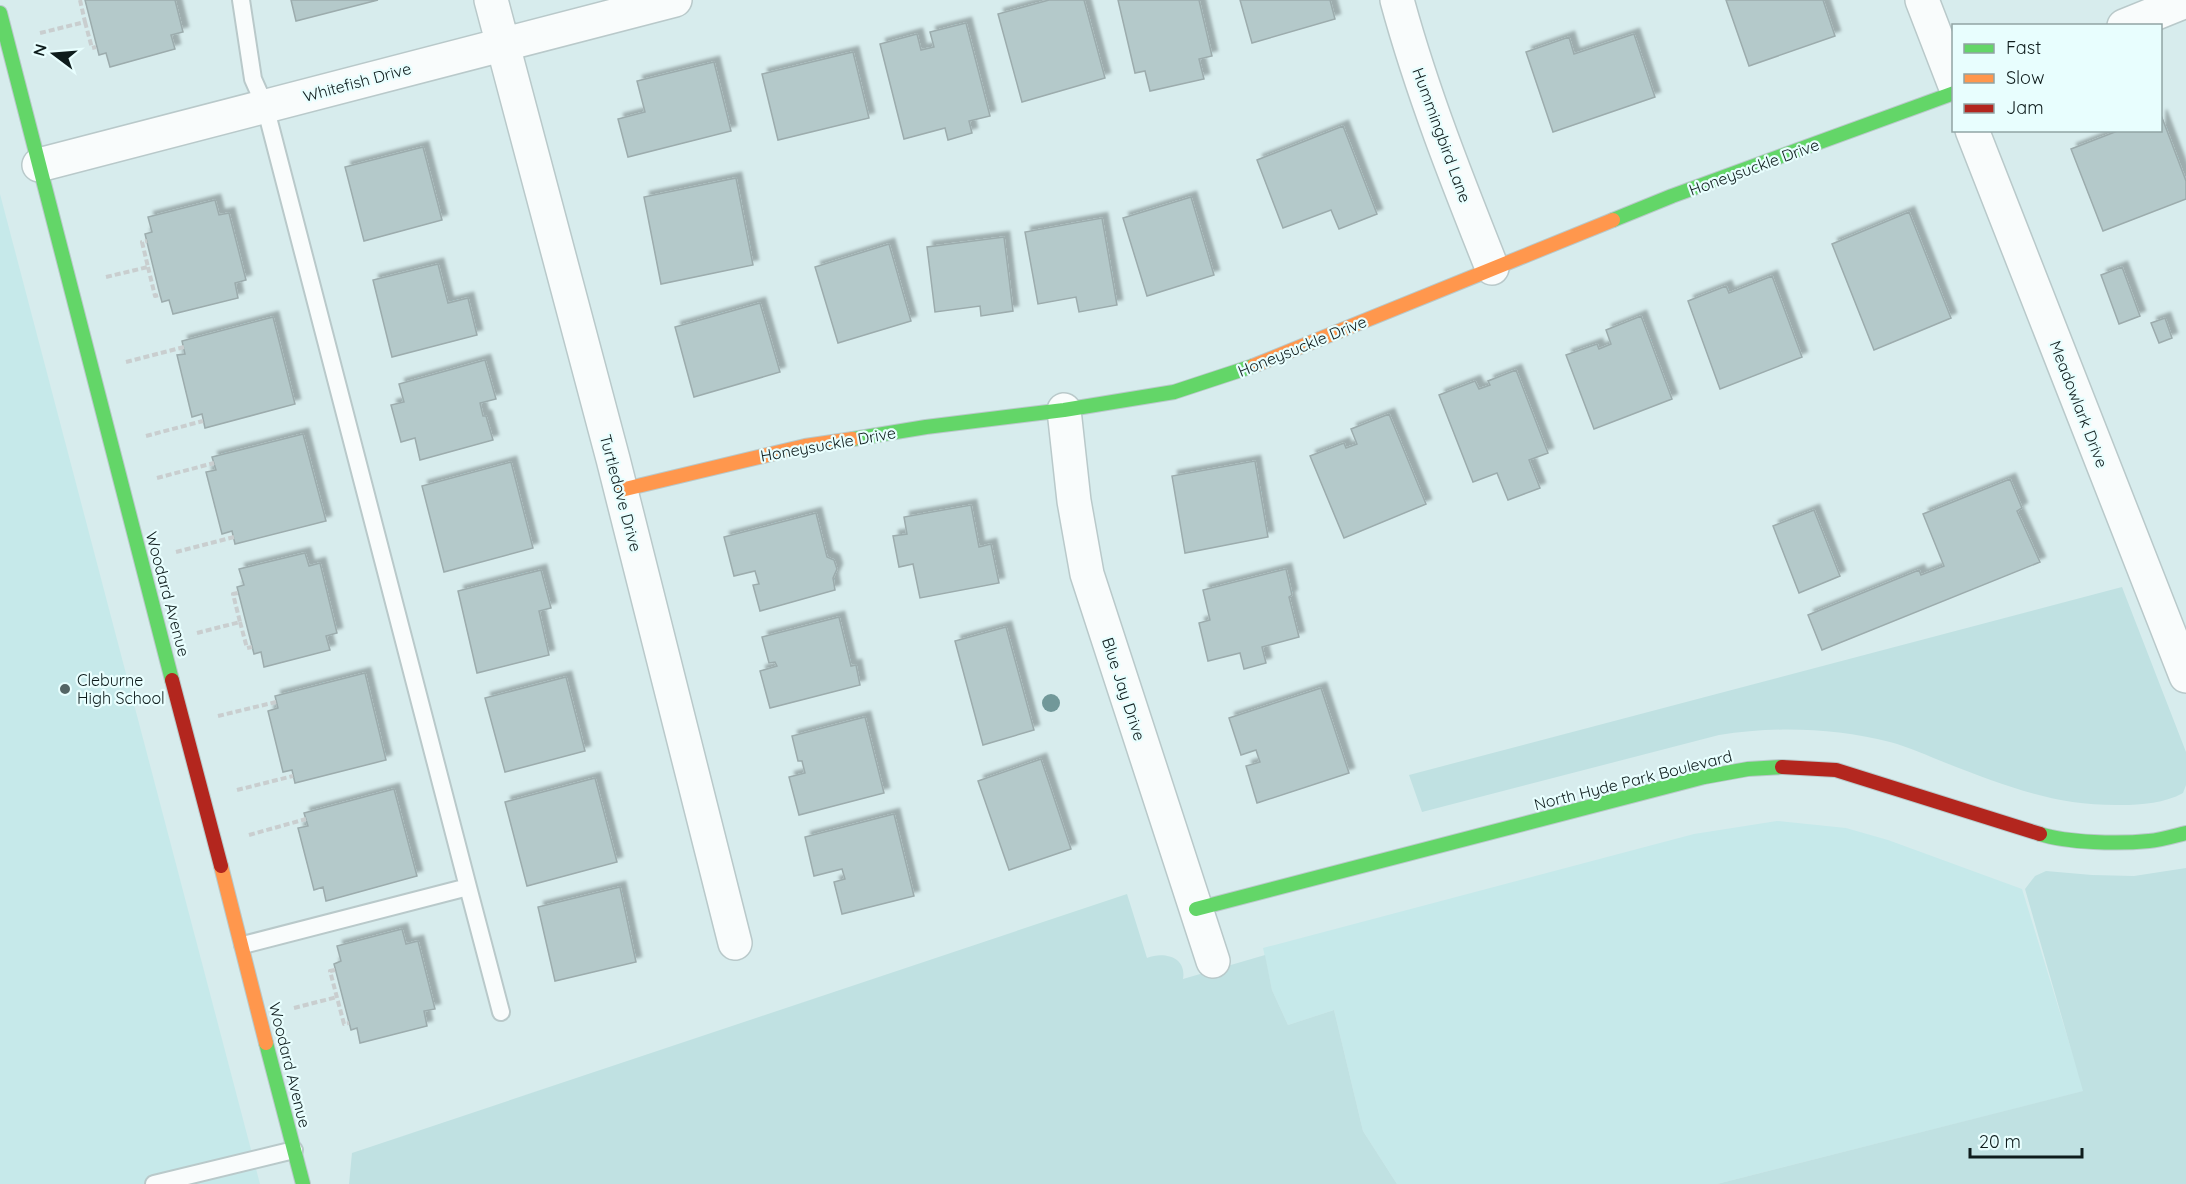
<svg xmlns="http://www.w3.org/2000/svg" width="2186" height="1184" viewBox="0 0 2186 1184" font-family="Quicksand,sans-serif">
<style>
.built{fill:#c6e9ea}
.green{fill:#c0e1e2}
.building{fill:#b4c9ca;stroke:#9cacad;stroke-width:1.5;filter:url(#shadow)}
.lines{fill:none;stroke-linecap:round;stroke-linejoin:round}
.lane-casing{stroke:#b9c9ca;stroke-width:20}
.street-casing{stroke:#b9c9ca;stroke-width:36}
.fast-casing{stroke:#b9c9ca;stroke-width:16}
.slow-casing{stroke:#b9c9ca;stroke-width:16}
.jam-casing{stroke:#b9c9ca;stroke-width:16}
.path{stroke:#c9cecf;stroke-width:4;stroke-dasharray:6 3;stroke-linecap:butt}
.lane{stroke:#f9fcfc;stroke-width:16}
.street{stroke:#f9fcfc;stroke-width:33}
.fast{stroke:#63d668;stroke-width:14}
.slow{stroke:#ff974d;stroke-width:14}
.jam{stroke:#b3261e;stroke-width:14}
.tree{fill:#719899}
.poi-dot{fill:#546565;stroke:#e8fefe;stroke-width:2}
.labels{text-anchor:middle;stroke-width:4.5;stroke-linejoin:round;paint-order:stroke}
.street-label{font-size:16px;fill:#0e1c1c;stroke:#e8fefe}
.poi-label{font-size:16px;fill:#0e1c1c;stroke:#e8fefe;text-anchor:start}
</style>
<defs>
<filter id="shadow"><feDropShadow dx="5.5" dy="-5.5" stdDeviation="1.5" flood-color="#0004"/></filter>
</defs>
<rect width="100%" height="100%" fill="#d7eced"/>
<!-- built -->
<path class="built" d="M0,194l260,990h-260z
M1777,821l69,7 42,12 134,49 62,202 -367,93h-320l-34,-53 -29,-121 -46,15 -16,-35 -9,-42 431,-114z"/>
<!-- green -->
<path class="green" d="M2122,587l64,165v33l-3,8c-18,10 -41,12 -62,12 -66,1 -115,-19 -175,-42 -18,-7 -37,-16 -56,-21 -56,-14 -114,-16 -171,-7l-297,77 -13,-37z
M2186,868v316h-469l366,-93 -58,-202 10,-13 11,-5 46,4 42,1z
M1127,894l20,64c17,-7 40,-1 36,21l82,-24 7,35 16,35 46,-15 29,121 34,53h-1048l3,-31z"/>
<!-- building -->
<path class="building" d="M85,0h90l8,32 -12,3 4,14 -65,18 -4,-14 -7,2z
M291,0h87l-82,21z
M1049,0h35l21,78 -83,24 -24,-88z
M1118,0h81l13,56 -13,3 5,20 -54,12 -5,-20 -10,2z
M1240,0h90l5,19 -83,24z
M1726,0h97l12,36 -86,30z
M966,23l24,93 -21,5 3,12 -24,7 -3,-12 -41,11 -24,-95 37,-10 4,16 13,-3 -4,-15z
M1634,34l21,63 -102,35 -27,-80 43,-15 5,17z
M853,52l16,66 -91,22 -16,-66z
M714,62l17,69 -103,26 -10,-38 27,-7 -8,-31z
M2161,115l25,66v18l-83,32 -32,-82 49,-19h40z
M1343,126l34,88 -38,15 -8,-19 -48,18 -26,-68z
M423,147l19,73 -78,21 -19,-74z
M736,178l17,87 -92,19 -17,-87z
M1191,197l23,78 -67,21 -24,-78z
M215,200l4,15 10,-2 17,67 -11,3 3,15 -65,16 -4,-14 -7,2 -2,-7 -15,-61 7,-2 -4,-15z
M1909,212l42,106 -77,32 -42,-106z
M1102,218l15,87 -38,7 -3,-15 -38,7 -13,-72z
M1004,237l9,74 -32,5 -1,-10 -45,6 -8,-65z
M889,244l22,77 -73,22 -23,-76z
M438,264l10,39 20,-5 9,37 -85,22 -19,-77z
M2122,267l18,49 -21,8 -18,-49z
M1772,276l30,81 -82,32 -32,-88 38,-15 3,7z
M760,303l20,69 -86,25 -19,-70z
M1641,316l31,83 -78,30 -28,-74 31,-11 2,5 12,-5 -5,-14z
M273,317l22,87 -90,24 -3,-14 -10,3 -15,-62 8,-1 -3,-13z
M2165,318l7,20 -13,5 -8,-20z
M485,360l11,39 -16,4 3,13h3l7,24 -73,20 -5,-22 -14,4 -10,-37 13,-3 -5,-18z
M1516,370l32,83 -19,7 11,28 -32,12 -11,-27 -24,9 -34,-87 36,-14 4,8 11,-4 -2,-4z
M1389,414l37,90 -82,34 -34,-82 34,-13 2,5 11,-4 -6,-15z
M303,434l23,87 -91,23 -3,-13 -10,3 -16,-62 10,-2 -4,-13z
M1255,461l13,76 -83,16 -13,-77z
M511,462l22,86 -89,24 -22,-86z
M2010,479l12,29 -5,3 23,51 -218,88 -14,-35 111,-45 2,5 23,-9 -21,-52z
M971,505l8,42 12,-3 8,39 -79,15 -7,-34 -14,3 -6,-31 14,-2 -3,-17z
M1814,510l26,66 -41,17 -26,-67z
M816,513l11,44 7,3 3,9 -4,9 2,12 -75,21 -7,-26 6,-1 -4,-13 -21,5 -10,-39z
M305,553l4,13 11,-3 17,70 -11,3 4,14 -66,17 -3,-15 -7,2 -17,-67 7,-2 -5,-16z
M1286,569l6,26 -3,2 10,40 -37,10 4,16 -22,6 -4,-16 -32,8 -9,-38 11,-3 -7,-30z
M541,570l10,38 -12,3 10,44 -72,18 -19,-82z
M839,617l12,49 5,-1 4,20 -90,23 -10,-37 17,-5 -2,-4 -6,1 -7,-26z
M1006,627l28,103 -51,15 -28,-104z
M365,673l21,87 -91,23 -3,-13 -9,2 -15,-61 10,-3 -3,-12z
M566,677l19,74 -80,21 -20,-74z
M1321,688l28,85 -92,30 -11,-37 14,-4 -4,-12 -15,5 -12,-37z
M865,717l19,76 -85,22 -10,-38 16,-4 -3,-12h-4l-6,-25z
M1041,759l30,90 -62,21 -31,-89z
M595,778l22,84 -90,24 -22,-84z
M394,789l23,87 -91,25 -3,-14 -9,3 -16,-62 10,-2 -4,-13z
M894,814l20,82 -72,18 -8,-32 11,-3 -3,-10 -28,7 -9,-39z
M620,887l16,75 -81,19 -17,-74z
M402,929l4,15 12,-3 17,68 -11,2 3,15 -67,17 -3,-15 -6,2 -17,-66 7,-3 -4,-15z"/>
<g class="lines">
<!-- lane casing -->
<g class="lane-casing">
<path id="lane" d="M241,0l12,79 12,27 203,781 -225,58
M468,887l33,125
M154,1184l140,-34"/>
</g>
<!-- street casing -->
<g class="street-casing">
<path id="street" d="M491,0l122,459 122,484
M1397,0c25,92 60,180 95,268
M1922,0l32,83
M2124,26l62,-25
M1972,130l214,546
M39,165l636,-165
M1064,410l10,91 13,73 126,387"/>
</g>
<!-- fast casing -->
<g class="fast-casing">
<path id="fast" d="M0,13l172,667
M1613,220l59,-24 282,-103
M853,439l73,-12 138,-17 110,-18 79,-26
M2040,834c28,9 79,10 109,7 12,-1 25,-5 37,-8
M1196,909l508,-132 44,-8 34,-2
M266,1043l37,141"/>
</g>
<!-- slow casing -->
<g class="slow-casing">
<path id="slow" d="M1253,366l360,-146
M621,490l184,-44 48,-7
M221,866l45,177"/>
</g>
<!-- jam casing -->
<g class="jam-casing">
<path id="jam" d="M172,680l49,186
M1782,767l54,3 204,64"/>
</g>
<!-- path -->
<path class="path" d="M85,22l7,26 4,-1
M40,33l45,-11 -5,-22
M148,267l7,29 5,-1
M106,277l42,-10 -6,-25 5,-1
M126,362l58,-15
M146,436l57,-15
M157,478l57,-15
M176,552l58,-15
M240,622l7,26 5,-1
M197,633l43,-11 -7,-28 5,-1
M218,716l58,-14
M237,790l56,-14
M249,835l57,-16
M335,970l-5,1 14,53 5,-1
M294,1008l43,-11"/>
<!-- lane -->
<use href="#lane" class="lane"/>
<!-- street -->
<use href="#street" class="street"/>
<!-- fast -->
<use href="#fast" class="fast"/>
<!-- slow -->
<use href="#slow" class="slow"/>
<!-- jam -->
<use href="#jam" class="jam"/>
</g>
<!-- trees -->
<circle class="tree" cx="1051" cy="703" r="9"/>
<!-- markers -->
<circle class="poi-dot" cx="65" cy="689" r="6"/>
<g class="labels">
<!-- street labels -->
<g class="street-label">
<text transform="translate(357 82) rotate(-15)" y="6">Whitefish Drive</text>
<text transform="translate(1442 135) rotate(70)" y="6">Hummingbird Lane</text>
<text transform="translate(1754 167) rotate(-20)" y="6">Honeysuckle Drive</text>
<text transform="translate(1302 346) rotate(-22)" y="6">Honeysuckle Drive</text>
<text transform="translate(2079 404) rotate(69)" y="6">Meadowlark Drive</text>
<text transform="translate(828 444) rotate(-10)" y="6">Honeysuckle Drive</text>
<text transform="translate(621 493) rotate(75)" y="6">Turtledove Drive</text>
<text transform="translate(168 594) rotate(75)" y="6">Woodard Avenue</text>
<text transform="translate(1124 689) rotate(72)" y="6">Blue Jay Drive</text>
<text transform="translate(1633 780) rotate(-14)" y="6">North Hyde Park Boulevard</text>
<text transform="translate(290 1065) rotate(76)" y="6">Woodard Avenue</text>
</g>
<!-- poi labels -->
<g class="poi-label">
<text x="77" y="686">Cleburne<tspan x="77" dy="18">High School</tspan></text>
</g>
</g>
<!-- legend -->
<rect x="1952" y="24" width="210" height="108" fill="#e8fefe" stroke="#91a4a4" stroke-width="1.5"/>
<rect x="1964" y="44" width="30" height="9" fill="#63d668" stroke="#91a4a4" stroke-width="1.5"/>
<text x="2006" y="54" font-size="18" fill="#0e1c1c">Fast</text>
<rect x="1964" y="74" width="30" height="9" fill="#ff974d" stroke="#91a4a4" stroke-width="1.5"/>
<text x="2006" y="84" font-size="18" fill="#0e1c1c">Slow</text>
<rect x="1964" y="104" width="30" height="9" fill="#b3261e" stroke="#91a4a4" stroke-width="1.5"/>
<text x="2006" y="114" font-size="18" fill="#0e1c1c">Jam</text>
<!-- north arrow -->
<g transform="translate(54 54) rotate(286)" stroke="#e8fefe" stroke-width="4.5" paint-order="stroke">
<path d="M0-4.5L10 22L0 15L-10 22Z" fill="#0e1c1c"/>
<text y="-9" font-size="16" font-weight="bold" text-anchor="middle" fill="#0e1c1c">N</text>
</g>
<!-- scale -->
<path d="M1970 1148v9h112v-9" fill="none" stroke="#0e1c1c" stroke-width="3"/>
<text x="1979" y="1148" font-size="18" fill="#0e1c1c" stroke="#e8fefe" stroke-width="4.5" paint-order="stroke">20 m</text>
</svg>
